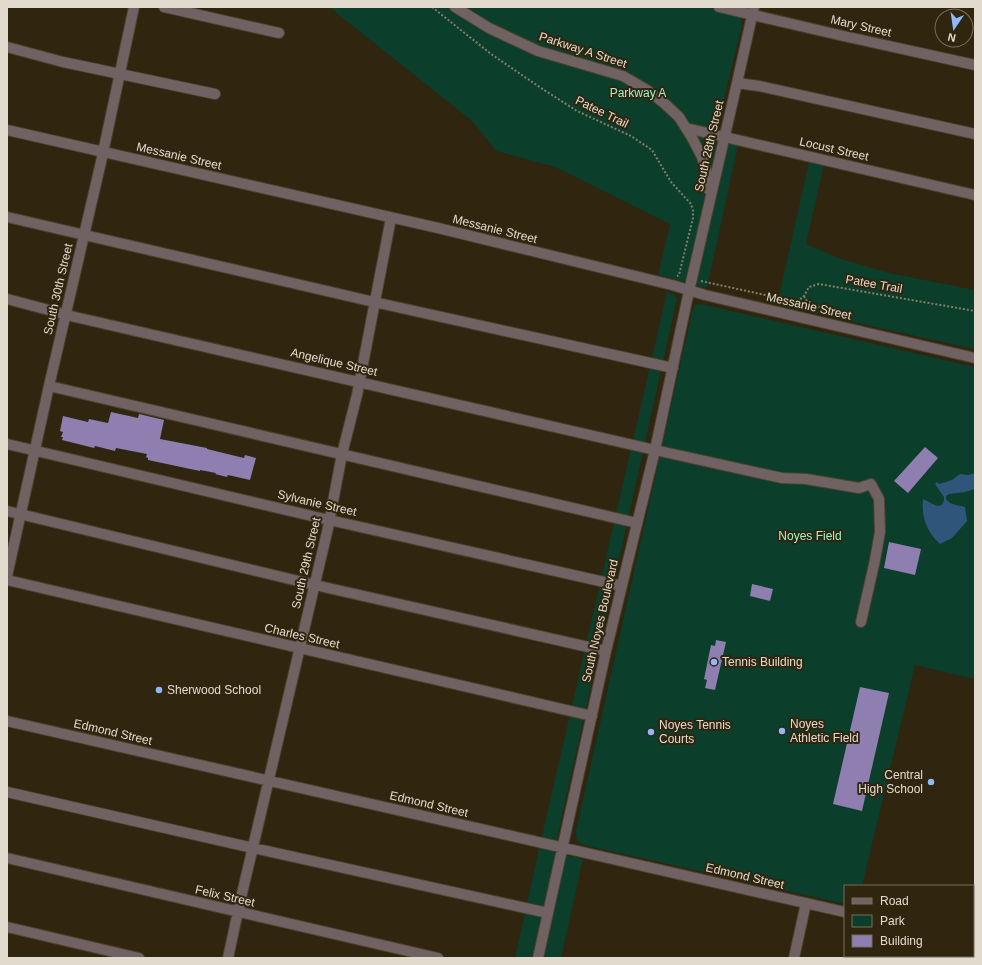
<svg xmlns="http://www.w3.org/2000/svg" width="982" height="965" viewBox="0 0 982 965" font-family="Arial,sans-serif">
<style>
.green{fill:#0b3e2b}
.water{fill:#2f557a}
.building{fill:#8f7eb0}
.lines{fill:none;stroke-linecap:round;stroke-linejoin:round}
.minor-casing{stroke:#4c422d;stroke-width:12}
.path{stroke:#867d6b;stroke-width:2;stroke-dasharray:2 2;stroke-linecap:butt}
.minor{stroke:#706262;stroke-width:10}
.poi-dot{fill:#8fb8fd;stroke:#30250f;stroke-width:1.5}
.labels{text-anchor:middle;stroke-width:4;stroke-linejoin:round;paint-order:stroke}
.street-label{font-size:12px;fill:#e2dbcd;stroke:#30250f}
.park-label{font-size:12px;fill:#99f4cb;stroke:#30250f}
.poi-label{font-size:12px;fill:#e2dbcd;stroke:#30250f;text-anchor:start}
</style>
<rect width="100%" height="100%" fill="#30250f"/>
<!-- green -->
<path class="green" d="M329,7h378c12,3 24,4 34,11l1,7 -25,103 21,17 -31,143 -49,-13 12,-51 -115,-57 -59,-16 -24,-30z
M809,162l15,2 -18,80 35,15 48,14 86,17v54l-1,5 -197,-44z
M667,292c5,1 8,2 10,7l-123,553 29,7 -22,99h-46l24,-109z
M701,304l274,63v312l-60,-14 -53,221h-17v18l-257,-58c-10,-3 -12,-4 -12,-15l116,-519 3,-7z"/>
<!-- water -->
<path class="water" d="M975,473v16l-10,3 -16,2 -3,2v3c4,6 12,6 19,8l2,14 -15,17 -12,6c-13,-12 -19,-27 -17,-45l14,7 5,-1 2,-5v-3l-9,-13 2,-2 2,2 13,-4 8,-6 8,1z"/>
<!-- building -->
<path class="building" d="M111,412l27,6 1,-4 25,6 -4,19 47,9v1l37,9 1,-3 11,3 -6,22 -22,-5 -1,2 -12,-3 1,-1 -16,-3v1l-19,-4 -33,-7v-2l-2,-1 1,-3 -31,-6 -1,3 -20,-5 -1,2 -32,-8 1,-3h-2l2,-5 -3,-1 3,-15 25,6 1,-3 19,4z
M925,447l13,11 -30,35 -14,-12z
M889,542l32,7 -6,26 -31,-7z
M752,584l21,5 -3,12 -20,-5z
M716,640l10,2 -11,48 -10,-2 2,-8 -3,-1 7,-34 4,1z
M860,687l29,6 -27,118 -29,-7z"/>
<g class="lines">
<!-- minor casing -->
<g class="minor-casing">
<path id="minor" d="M164,7l115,26
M455,7l34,21 49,23 85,25 24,14 17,13 15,14 12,19 11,21 7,24v9
M719,7l120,28 136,30
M7,47l56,15 152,32
M737,83l22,3 216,48
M686,128l289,67
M7,130l431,98 234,57 33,10 270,63
M7,217l367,85 299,66
M7,299l68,18 580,133 127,28 24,1 53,9 12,-4 8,15 1,33 -5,28 -14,62
M49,386l588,137
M7,444l309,73 306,69
M7,511l308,74 291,66
M7,576l42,-190 52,-224 33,-155
M7,580l585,136
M7,721l838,191
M7,792l246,56 295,65
M7,858l431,100
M7,927l132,31
M973,941h2
M228,958l12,-56 88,-374 14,-74 15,-59 34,-177
M538,958l68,-307 49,-201 34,-159 48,-208 17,-76
M794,958l12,-55"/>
</g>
<!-- path -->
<path class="path" d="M432,7l59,47 50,34 36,23 54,25 21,14 19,32 20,22 2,7v7l-14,57 -2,1
M701,281l119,26
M804,296l5,9
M797,302l7,-6 5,-9 10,-3 156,27"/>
<!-- minor -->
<use href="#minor" class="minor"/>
</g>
<!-- markers -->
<g class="poi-dot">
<circle cx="714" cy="662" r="4"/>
<circle cx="159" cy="690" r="4"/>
<circle cx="782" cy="731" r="4"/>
<circle cx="651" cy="732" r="4"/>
<circle cx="931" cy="782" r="4"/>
</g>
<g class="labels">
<!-- street labels -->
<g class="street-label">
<text transform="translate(861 26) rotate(13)" y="4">Mary Street</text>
<text transform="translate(583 50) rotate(18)" y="4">Parkway A Street</text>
<text transform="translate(602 112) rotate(26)" y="4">Patee Trail</text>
<text transform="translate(709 146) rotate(-77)" y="4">South 28th Street</text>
<text transform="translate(834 149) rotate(13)" y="4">Locust Street</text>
<text transform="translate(179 156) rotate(13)" y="4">Messanie Street</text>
<text transform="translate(495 229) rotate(14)" y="4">Messanie Street</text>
<text transform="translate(874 284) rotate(10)" y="4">Patee Trail</text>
<text transform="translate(58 289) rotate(-77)" y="4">South 30th Street</text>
<text transform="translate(809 306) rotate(13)" y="4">Messanie Street</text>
<text transform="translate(334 362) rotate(13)" y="4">Angelique Street</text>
<text transform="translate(317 503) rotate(13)" y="4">Sylvanie Street</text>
<text transform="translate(306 563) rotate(-77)" y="4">South 29th Street</text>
<text transform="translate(600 621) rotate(-77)" y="4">South Noyes Boulevard</text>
<text transform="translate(302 636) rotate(13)" y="4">Charles Street</text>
<text transform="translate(113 732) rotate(13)" y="4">Edmond Street</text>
<text transform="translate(429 804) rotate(13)" y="4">Edmond Street</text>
<text transform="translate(745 876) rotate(13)" y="4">Edmond Street</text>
<text transform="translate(225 896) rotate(13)" y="4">Felix Street</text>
</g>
<!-- park labels -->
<g class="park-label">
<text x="638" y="97">Parkway A</text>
<text x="810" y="540">Noyes Field</text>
</g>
<!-- poi labels -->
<g class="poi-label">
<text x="722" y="666">Tennis Building</text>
<text x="167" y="694">Sherwood School</text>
<text x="790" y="728">Noyes<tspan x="790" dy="14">Athletic Field</tspan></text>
<text x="659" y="729">Noyes Tennis<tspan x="659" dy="14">Courts</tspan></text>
<text x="923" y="779" text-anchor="end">Central<tspan x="923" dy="14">High School</tspan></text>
</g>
</g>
<!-- border -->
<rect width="982" height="965" fill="none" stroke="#e2dbcd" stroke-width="16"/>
<!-- legend -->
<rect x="844" y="885" width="130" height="72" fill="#30250f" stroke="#776e5b"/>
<rect x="852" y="898" width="20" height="6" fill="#706262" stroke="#776e5b"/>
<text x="880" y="905" font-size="12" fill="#e2dbcd">Road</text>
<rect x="852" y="915" width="20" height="12" fill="#0b3e2b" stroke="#776e5b"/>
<text x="880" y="925" font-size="12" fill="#e2dbcd">Park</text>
<rect x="852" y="935" width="20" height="12" fill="#8f7eb0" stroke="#776e5b"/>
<text x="880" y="945" font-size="12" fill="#e2dbcd">Building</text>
<!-- north arrow -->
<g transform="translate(954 28) rotate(193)"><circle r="19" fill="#30250f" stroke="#776e5b"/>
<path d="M0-3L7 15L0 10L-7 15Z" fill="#8fb8fd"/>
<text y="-6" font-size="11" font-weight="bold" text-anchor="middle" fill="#e2dbcd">N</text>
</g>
</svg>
